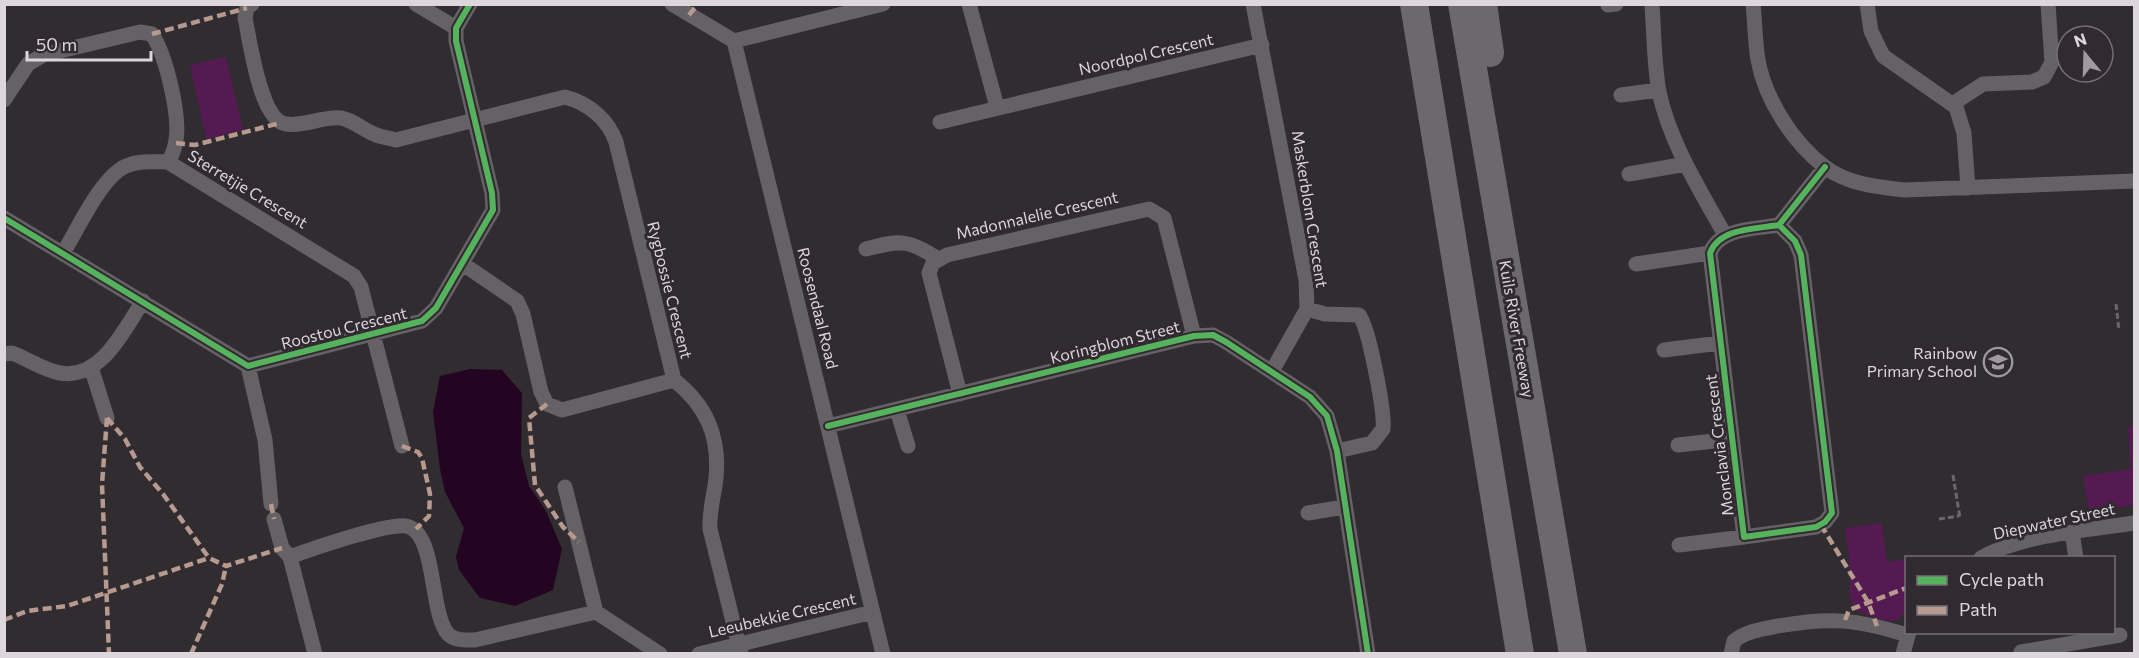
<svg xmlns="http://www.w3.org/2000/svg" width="2139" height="658" viewBox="0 0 2139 658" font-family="Commissioner,sans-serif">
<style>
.green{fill:#541a51}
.water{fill:#240521}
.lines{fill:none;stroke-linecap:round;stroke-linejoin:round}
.path{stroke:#6a686a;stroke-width:3;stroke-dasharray:6 3;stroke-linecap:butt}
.street{stroke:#656265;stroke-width:15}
.highway{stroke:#6c686c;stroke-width:28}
.quiet{stroke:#b69a8f;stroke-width:4.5;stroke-dasharray:9 4.5;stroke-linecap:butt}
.cycleway-casing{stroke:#322a31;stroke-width:10}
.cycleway{stroke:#56b35d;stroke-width:6}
.labels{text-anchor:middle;stroke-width:6;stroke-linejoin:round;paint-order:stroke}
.street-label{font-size:16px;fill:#ddd7dc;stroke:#322a31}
.poi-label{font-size:16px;fill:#ddd7dc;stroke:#322a31;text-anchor:end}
</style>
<rect width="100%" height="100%" fill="#302c30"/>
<!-- green -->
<path class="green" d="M226,57l17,73 -37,9 -16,-74z
M2134,426v79l-45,7 -6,-36 48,-7 -3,-42z
M1882,523l5,39 19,-3c1,16 8,61 -14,62 -12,0 -25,-7 -36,-10l-6,-13v-32l-5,-38z"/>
<!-- water -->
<path class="water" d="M470,369l32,1 20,23 -1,61 8,32 17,25 16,38 -9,41 -38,16 -35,-8 -21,-28 -3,-13 8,-29 -19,-36 -5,-23 -7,-57 7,-36z"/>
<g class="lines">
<!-- path -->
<path class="path" d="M2116,304l3,26
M1953,475l7,43
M1939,519l20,-3"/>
<!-- street -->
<path class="street" d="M252,4l-5,4 -2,10c5,23 15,103 41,106 19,3 36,-8 55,-6 12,2 21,11 33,16 6,3 15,4 22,6l169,-43c23,6 43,22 51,45l58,238
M416,4l40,24
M672,4l62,37 149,613
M969,4l28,103
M1253,4l53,276 1,29 -35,62
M1652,4c2,29 2,60 7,88 11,51 41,98 66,143
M1753,4c2,19 2,38 5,56 7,39 35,83 67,107 22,17 52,20 79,23l230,-9
M1867,4l4,27 12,25 73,51 8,26 4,55
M1608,5l8,-1
M734,41l149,-37
M1621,95l38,-5
M4,100l24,-36 15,-9 97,-23 12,2c14,22 30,85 23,111 -1,6 -4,12 -7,17
M1954,103l29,-19 49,-2 12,-5 8,-15 -4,-58
M940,122l322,-77
M1629,174l57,-10
M4,218l244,148 174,-45 14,-13 57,-98 -1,-17 -36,-152v-13l14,-24
M1779,225c-24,4 -60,3 -69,28l34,284 72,-10 9,-5 7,-9 -31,-258 -6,-14 -16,-16 46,-58
M866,249c33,-9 43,-10 72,10
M63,253c15,-24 38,-76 63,-87 14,-6 28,-4 42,-4l186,114 7,11 41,159
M463,264l54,37 6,13 18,78 6,12 15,6 112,-30
M1636,264l74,-11
M1307,309l18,5 34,1c10,12 26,98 24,114l-11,14 -35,8
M1664,350l56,-7
M4,354l8,-1c16,6 31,17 48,20 41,7 64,-43 83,-72
M248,366l17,74 6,64
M91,367l16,51
M674,380c32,25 46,56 42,98 -2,18 -7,33 -6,51l31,125
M960,394l-31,-121 4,-10 14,-8 202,-46 15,9 30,118
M897,410l11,36
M828,426l366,-90 19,-1 13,7 84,55 17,19 10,35 31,203
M1678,445l54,-6
M565,487l31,125
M1308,513l36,-6
M274,519l8,29 8,9 25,97
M2072,532l4,26
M1679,545l65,-8
M290,557c21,-8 97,-34 116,-31 31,6 23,86 42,108 7,7 18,6 27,6l121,-28 64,42
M1981,558c39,-23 109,-28 153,-35
M2021,652l99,-17
M699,654l174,-42
M1731,654l3,-13c13,-10 28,-12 44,-15 52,-9 78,-7 129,9
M1903,654l6,-22"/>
<!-- highway -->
<path class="highway" d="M1414,4l106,650
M1462,4l111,650
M1483,4l7,49"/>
<!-- quiet -->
<path class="quiet" d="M689,15l9,-11
M152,34l95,-26
M176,143l19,2 85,-22
M547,404l-18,14 6,67 28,42 16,15
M107,418l18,21 15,28 23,27 46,64 17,8 56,-18
M107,418l-5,66 7,170
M402,446l16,6 4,6 8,36 -1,22 -13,13
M271,504l3,15
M1821,525l47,77 9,24
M4,620l23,-9 40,-5 142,-48
M1845,620l4,-10 57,-22
M191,654l31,-70 4,-18"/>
<!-- cycleway casing -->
<g class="cycleway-casing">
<path id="cycleway" d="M4,218l244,148 174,-45 14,-13 57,-98 -1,-17 -36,-152v-13l14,-24
M1779,225c-24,4 -60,3 -69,28l34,284 72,-10 9,-5 7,-9 -31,-258 -6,-14 -16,-16 46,-58
M828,426l366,-90 19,-1 13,7 84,55 17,19 10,35 31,203"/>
</g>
<!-- cycleway -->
<use href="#cycleway" class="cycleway"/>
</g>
<!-- icons -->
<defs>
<g id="school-ring" transform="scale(1.5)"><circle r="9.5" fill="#322a31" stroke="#a09ba0" stroke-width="1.5"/><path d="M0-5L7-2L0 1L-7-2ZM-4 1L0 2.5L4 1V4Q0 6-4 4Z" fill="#a09ba0"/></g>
</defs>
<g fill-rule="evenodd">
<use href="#school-ring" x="1998" y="362"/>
</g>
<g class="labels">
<!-- street labels -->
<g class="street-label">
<text transform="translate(1146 54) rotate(-13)" y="6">Noordpol Crescent</text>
<text transform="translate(248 189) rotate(31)" y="6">Sterretjie Crescent</text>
<text transform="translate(1310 209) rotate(81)" y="6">Maskerblom Crescent</text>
<text transform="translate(1037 215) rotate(-13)" y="6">Madonnalelie Crescent</text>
<text transform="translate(670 290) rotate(76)" y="6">Rygbossie Crescent</text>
<text transform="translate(818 308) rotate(76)" y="6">Roosendaal Road</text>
<text transform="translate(344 328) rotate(-14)" y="6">Roostou Crescent</text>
<text transform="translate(1517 329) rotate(80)" y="6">Kuils River Freeway</text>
<text transform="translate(1115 342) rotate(-14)" y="6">Koringblom Street</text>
<text transform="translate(1719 445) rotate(-97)" y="6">Monclavia Crescent</text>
<text transform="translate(2054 521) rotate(-12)" y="6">Diepwater Street</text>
<text transform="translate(782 615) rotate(-13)" y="6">Leeubekkie Crescent</text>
</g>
<!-- poi labels -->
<g class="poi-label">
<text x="1977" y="359">Rainbow<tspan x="1977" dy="18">Primary School</tspan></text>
</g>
</g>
<!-- border -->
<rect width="2139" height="658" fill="none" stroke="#ddd7dc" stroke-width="12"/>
<!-- legend -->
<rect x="1905" y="556" width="210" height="78" fill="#322a31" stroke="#766f75" stroke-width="1.5"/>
<rect x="1917" y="576" width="30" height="9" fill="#56b35d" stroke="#766f75" stroke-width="1.5"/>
<text x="1959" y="586" font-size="18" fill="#ddd7dc">Cycle path</text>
<rect x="1917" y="606" width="30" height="9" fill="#b69a8f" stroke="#766f75" stroke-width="1.5"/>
<text x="1959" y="616" font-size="18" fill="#ddd7dc">Path</text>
<!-- north arrow -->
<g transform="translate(2085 54) rotate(341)"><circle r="28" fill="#322a31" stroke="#766f75" stroke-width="1.5"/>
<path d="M0-4.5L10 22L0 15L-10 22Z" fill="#a09ba0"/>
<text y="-9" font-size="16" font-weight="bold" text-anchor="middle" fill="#ddd7dc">N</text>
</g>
<!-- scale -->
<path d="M27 51v9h124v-9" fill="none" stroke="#ddd7dc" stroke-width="3"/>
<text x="36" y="51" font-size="18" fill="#ddd7dc" stroke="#322a31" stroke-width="4.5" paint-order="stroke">50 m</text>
</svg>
